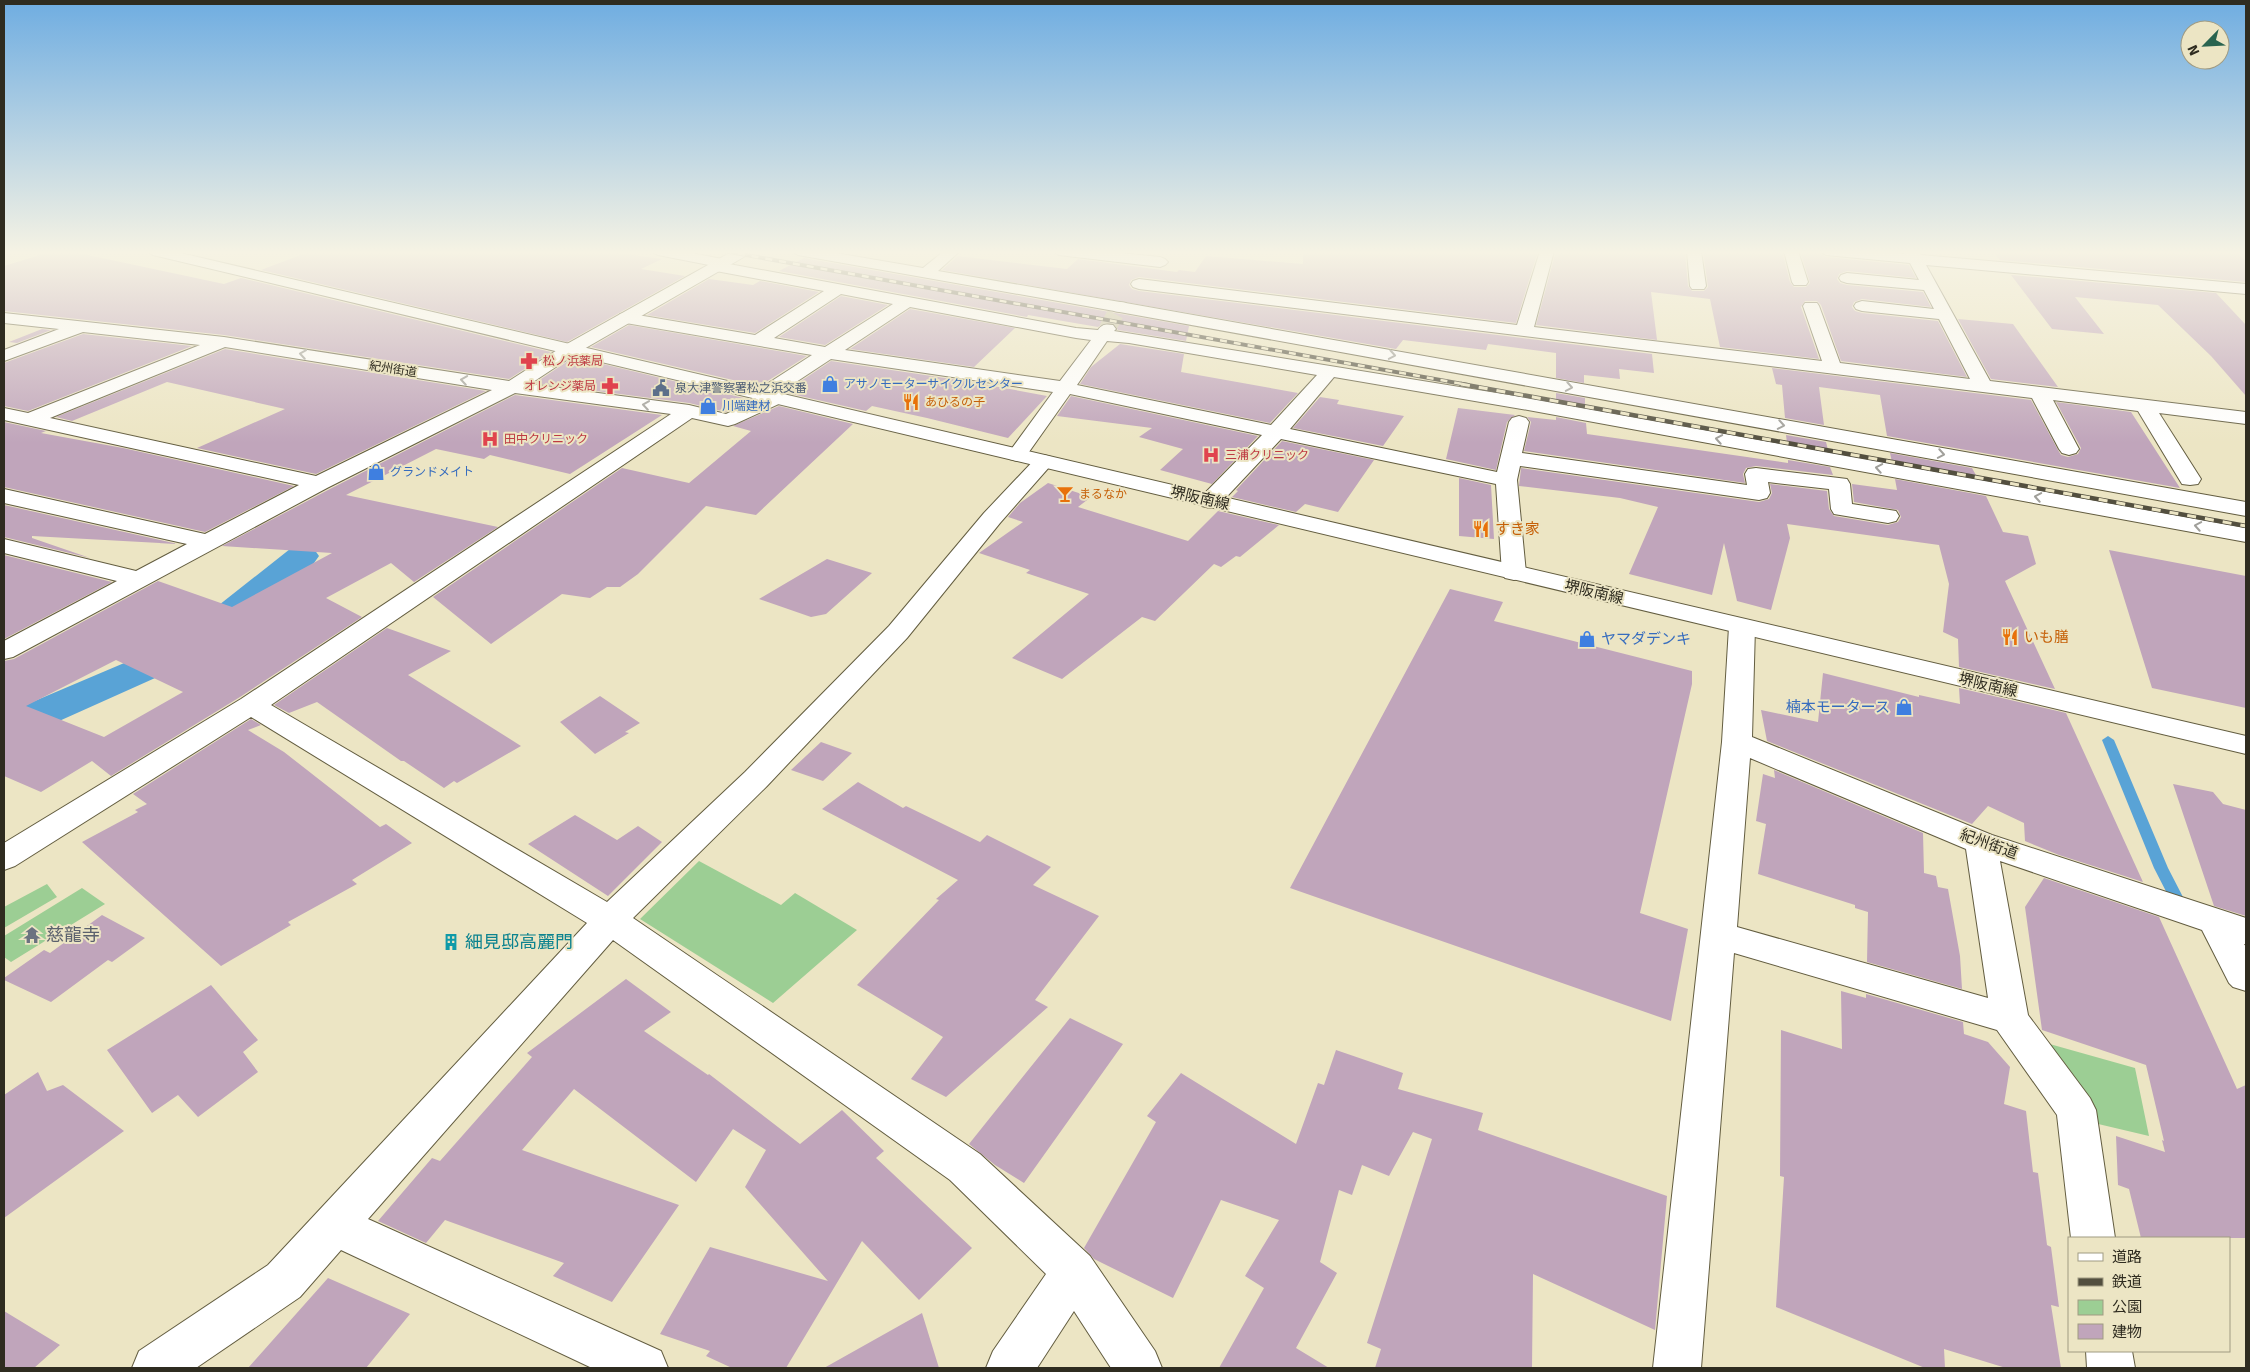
<svg xmlns="http://www.w3.org/2000/svg" width="2250" height="1372" viewBox="0 0 2250 1372" font-family="Signika,'Noto Sans JP',sans-serif">
<style>
.green{fill:#9cce94}
.lines{fill:none;stroke-linecap:round;stroke-linejoin:round}
.stream{fill:#59a3d6;fill-rule:evenodd}
.canal{fill:#59a3d6;fill-rule:evenodd}
.building{fill:#c0a5bb;fill-rule:evenodd}
.minor-tunnel{stroke:#c6c0a3;stroke-width:17;stroke-dasharray:17 8;stroke-linecap:butt}
.pedestrian-casing{stroke:#635d40;stroke-width:2}
.minor-casing{stroke:#635d40;stroke-width:2}
.secondary-casing{stroke:#635d40;stroke-width:2}
.primary-casing{stroke:#635d40;stroke-width:2}
.pedestrian{fill:#fff;fill-rule:evenodd}
.minor{fill:#fff;fill-rule:evenodd}
.secondary{fill:#fff;fill-rule:evenodd}
.primary{fill:#fff;fill-rule:evenodd}
.rail-far1-casing{stroke:#534f3f;stroke-width:4}
.rail-casing{stroke:#534f3f;stroke-width:4.5}
.rail-far1{stroke:#ece5c4;stroke-width:2.5;stroke-dasharray:7;stroke-linecap:butt}
.rail{stroke:#ece5c4;stroke-width:3;stroke-dasharray:9;stroke-linecap:butt}
.oneway{stroke:#a1a09b}
.labels{text-anchor:middle;stroke-width:4;stroke-linejoin:round;paint-order:stroke}
.far-health-label{font-size:12px;fill:#be3a42;stroke:#ece5c4;text-anchor:start}
.far-street-label{font-size:12px;fill:#2f2c20;stroke:#ece5c4}
.far-shop-label{font-size:12px;fill:#366cbe;stroke:#ece5c4;text-anchor:start}
.far-service-label{font-size:12px;fill:#4e5e75;stroke:#ece5c4;text-anchor:start}
.far-food-label{font-size:12px;fill:#c56008;stroke:#ece5c4;text-anchor:start}
.street-label{font-size:15px;fill:#2f2c20;stroke:#ece5c4}
.food-label{font-size:15px;fill:#c56008;stroke:#ece5c4;text-anchor:start}
.shop-label{font-size:15px;fill:#366cbe;stroke:#ece5c4;text-anchor:start}
.near-worship-label{font-size:18px;fill:#5b616d;stroke:#ece5c4;text-anchor:start}
.near-culture-label{font-size:18px;fill:#0d838f;stroke:#ece5c4;text-anchor:start}
</style>
<rect width="100%" height="100%" fill="#ece5c4"/>
<!-- green -->
<path class="green" d="M699,861l82,44 14,-12 62,37 -84,73 -133,-84z
M47,884l10,13 -53,31v-21z
M82,888l23,16 -94,58 -7,-5v-21z
M2039,1041l96,27 14,68 -55,-13z"/>
<g class="lines">
<!-- stream -->
<path class="stream" d="M2108,736l6,4 54,128 16,31 -2,4 -5,1 -5,-1 -18,-35 -52,-128z"/>
<!-- canal -->
<path class="canal" d="M302,546l12,3 5,7 -5,7 -88,73 -62,38 -145,65 -15,4v-29l132,-56 64,-38 90,-71z"/>
</g>
<!-- building -->
<path class="building" d="M53,251h16l155,33 17,-6 310,74 -42,27 -285,-44 -220,-24v-45z
M311,251h292l59,8 -21,10 44,7 -118,66 -306,-72z
M1303,251h235l-22,72 -377,-46 -8,3 -2,5 3,4 7,2 513,63 2,19 -35,-4 1,10 -36,-4v8l-28,-5v-25l-68,-9 -2,6 -83,-10 -7,9 -454,-79 16,-14 109,13 11,-10 99,13 2,-2 16,2 11,-16 97,8z
M1556,251h129l3,35 4,5h12l4,-4 -5,-36h79l8,31 4,5h12l4,-4 -10,-32h17l9,6 83,8 7,13 -69,-7 -8,3 -2,5 3,4 7,2 76,7 8,15 -69,-8 -8,3 -2,5 3,4 7,2 76,8 29,56 -126,-16 -20,-56 -4,-4h-12l-4,6 18,52 -99,-12 -10,-48 -59,-7 6,48 -121,-15z
M1993,251l243,1 10,9v21l-246,-22z
M804,258l385,68 -3,15 -68,-11 -5,-7h-9l-6,4 -70,-12 -1,2 -248,-46z
M2011,275l205,18 30,32v71l-35,-40 -53,-51 -83,-8 29,37 -52,-5z
M709,279l44,6 7,-4 59,11 -64,41 -108,-18z
M841,296l47,9 -63,40 -46,-8z
M910,309l105,19 -41,39 -124,-18z
M1958,319l55,5 45,63 -67,-8z
M629,325l178,31 -41,26 -3,5 -172,-40z
M42,329l9,1 -34,13 -8,-1z
M83,334l109,12 -164,65 -24,-5v-43z
M1120,344l64,10 -3,18 117,21 -28,30 -190,-39 11,-17z
M225,349l261,42 -170,83 -119,-26 88,-39 -118,-27 -95,39 -16,-4z
M574,357l178,43 -26,12 -37,-9 -154,-20z
M831,361l141,21 75,14 -39,42 -81,-20 -55,-12 -6,5 -79,-18 -1,-2z
M1772,368l259,32 27,50 3,5 7,2 10,-3 3,-6 -25,-46 75,10 49,76 -293,-52 -7,-41 -61,-8 5,38 -39,-7 -3,-33 -6,-1z
M1556,393l29,5v8l-29,-5z
M515,395l147,20 -92,59 -80,-19 -6,4 -48,-10 -90,46 152,32 -84,55 -23,-19 -65,35 36,19 -122,80 -129,79 -19,-15 -51,31 -37,-16v-115l10,-2 144,-78 74,26 100,-54 -110,-7 106,-56zM116,660l67,32 -79,45 -78,-31z
M1071,396l187,40 -46,48 -52,-14 23,-21 -44,-12 13,-9 -95,-12z
M1320,397l19,3 -2,4 67,12 -21,30 -90,-18z
M779,406l74,18 -97,91 -50,-9 -68,68 -18,13h-13l-17,11 -28,-4 -71,50 -58,-47 189,-129 67,15 62,-52 -18,-5z
M1458,408l57,7 -8,7 -11,48 -50,-11z
M1527,417l29,3v-3l30,6 1,11 201,29v-3l42,7 3,8 -77,-9 -10,2 -3,6 2,9 -221,-32 7,-29z
M4,422l42,9 -5,2 82,15 171,38 -89,46 -201,-45z
M1786,435l40,7 2,8 -41,-7z
M1282,441l92,19 -36,52 -33,-8 -9,8 -64,-15 6,-6 -2,-1z
M1890,453l82,15 5,9 -85,-15z
M1521,468l238,34 10,-3 3,-6 -2,-9 57,7 2,18 5,7 54,9 10,-3 3,-5 -3,-7 -44,-8 -2,-18 45,6 -2,-11 91,17 17,36 25,4 8,28 -31,17 50,108 -96,-22 -1,-28 -15,-7 6,-48 -10,-39 -152,-21 3,14 -19,72 -34,-9 -13,-58 -12,52 -83,-21 29,-67 -38,-9 -101,-12z
M1459,478l32,7 3,54 -35,-3z
M1048,483l43,14 -13,10 110,34 30,-30 61,14 -39,32 -4,-1 -15,11 -7,-3 -59,57 -13,-4 -80,62 -50,-21 77,-64 -63,-21 4,-3 -51,-17 44,-31 -15,-5 12,-14z
M4,505l174,39 -146,-8v2l58,20 -86,-21z
M2109,550l137,26v132l-94,-20z
M4,555l108,27 -108,57z
M827,559l45,14 -46,41 -15,3 -52,-18z
M1450,589l53,13 -9,19 198,50v13l-52,229 48,16 -17,92 -381,-133z
M387,628l64,23 -43,24 113,71 -64,37 -3,-2 -10,7 -40,-27h-3l-84,-59 -28,11 -15,-8z
M1823,673l96,24v-2l41,9 -1,-16 107,25 77,169 -84,-27 -34,-14 -1,-18 -36,-17 -16,18 -205,-83 -6,-31 57,12z
M600,696l40,27 -15,9 4,1 -34,21 -35,-32z
M251,719l10,6 -13,5 36,22 96,75 6,-3 26,19 -60,37 5,4 -69,38 3,3 -70,41 -139,-124 56,-30 -3,-2 12,-6 -14,-10z
M821,742l31,11 -29,28 -32,-11z
M1774,770l149,63 1,40 12,3 2,11 10,2 12,67 2,33 -95,-27 1,-50 -13,-4v-3l-97,-31 8,-50 -10,-3 7,-47 12,4z
M858,782l45,26 3,-2 74,36 7,-7 64,32 -18,18 66,31 -64,84 13,7 -102,90 -35,-18 32,-42 -86,-52 82,-85 -3,-1 22,-19 -136,-71z
M2173,784l40,8 10,12 23,6v106l-32,-10z
M575,815l42,25 21,-14 24,16 -54,54 -80,-52z
M2044,878l115,39 78,172 9,-4v153h-105l-12,-49 -11,-4 -2,-49 49,16 -3,-12 2,1 -18,-76 -104,-35 -17,-123z
M102,915l43,23 -33,24 -4,-2 -57,42 -47,-22v-2l40,-28 6,3z
M626,979l45,33 -27,19 64,44 1,-1 91,70 42,-34 42,41 -8,7 96,90 -53,52 -57,-59 -76,127h-54l-26,-12 4,-5 -50,-17 50,-87 118,34 -83,-94 21,-37 -33,-21 -37,53 -122,-93 -52,61 157,55 -67,97 -59,-26 11,-13 -119,-43 -19,23 -48,-22 54,-63 8,3 92,-104 -5,-4z
M211,985l47,55 -15,12 15,20 -60,45 -20,-22 -26,18 -45,-63z
M1841,991l25,7v-4l97,28 1,12 24,8 22,25 -6,37 22,7 7,61 5,1 9,72 4,2 8,60 -8,-2 10,63h-55l-62,-19 1,19h-20l-149,-61 8,-130 -4,-1 1,-146 61,19z
M1070,1018l53,26 -99,139 -29,-18 -26,-21z
M1336,1050l67,23 -5,16 85,24 -5,17 189,66 -12,134 -122,-56 -1,94h-157l6,-19 -14,-6 65,-204 -19,-7 -24,44 -27,-11 -10,30 -13,-5 -19,72 17,11 -41,75 33,20h-110l45,-80 -19,-12 34,-56 -58,-20 -48,98 -79,-39 -10,-11 72,-126 -9,-6 34,-43 115,71 22,-61 6,2z
M38,1072l9,19 16,-6 61,46 -120,87v-123z
M328,1278l82,36 -44,54h-118z
M4,1311l56,34 -26,23h-30z
M922,1313l17,55h-115z"/>
<g class="lines">
<!-- minor-tunnel -->
<path class="minor-tunnel" d="M1107,329l9,-16"/>
<!-- pedestrian casing -->
<g class="pedestrian-casing">
<path id="pedestrian" d="M791,251h33l99,17 21,-17h16l-22,20 182,31 6,1 2,4 -2,4 -6,1 -322,-57z"/>
</g>
<!-- minor casing -->
<g class="minor-casing">
<path id="minor" d="M651,251h31l45,9 2,4 347,64 22,2c4,-6 8,-6 15,-5l3,4 -2,2 414,67 718,130v14l-718,-132 -194,-33 -44,52 207,43 12,-50 3,-4 7,-2 7,2 3,4 -7,31 225,32 -2,-11 3,-5 8,-1 83,10 8,1 3,5 2,20 44,7 3,5 -3,5 -8,2 -54,-9 -3,-5 -2,-20 -61,-7 2,11 -3,5 -8,2 -239,-34 -3,14 9,93 -3,5 -9,2 -9,-2 -3,-5 -6,-89 -215,-45 -63,67 -8,2 -8,-2 -3,-5 3,-5 60,-61 -192,-41 -46,65 -7,2 -7,-2 -3,-4 46,-63 -222,-33 -47,31 2,8 -3,4 -48,22 -7,2 -36,-8 -421,287 336,197 138,-130 144,-146 95,-113 53,-56 7,-2 7,2 3,4 -3,4 -51,58 -93,115 -140,148 -134,132 347,236 110,102 65,95 7,17h-51l-37,-57 -37,57h-51l7,-17 53,-77 -96,-94 -337,-240 -245,279 293,132 7,17h-76l-251,-118 -41,47 -104,71h-64l7,-17 129,-86 319,-342 -336,-206 -236,149 -11,4v-27l237,-144 430,-285 -156,-21 -188,95 -314,169 -9,2v-18l113,-60 -113,-28v-14l132,32 51,-27 -183,-41v-14l201,45 94,-49 -295,-65v-12l24,5 172,-68 -117,-13 -79,29v-11l55,-21 -55,-6v-10l220,24 285,44 56,-36h12l3,4 -3,4 -47,31 159,21 37,9 40,-19 -1,-7 2,-4 45,-29 -192,-33 -2,-4 2,-4 6,-1 129,22 69,-44 -108,-20 -5,-2 -2,-4 -51,-10zM841,294l52,10 -68,43 -51,-9zM910,307l166,31 15,2 -31,41 -215,-31zM1107,341l22,2 188,32 -46,50 -194,-40zM225,347l267,43 -176,86 -266,-58z
M1052,251h49l59,6 5,2 3,3 -3,3 -5,2 -101,-12z
M1540,251h14l-20,76 288,34 -19,-55 2,-3h12l2,3 21,57 130,16 -31,-60 -77,-8 -6,-2 -2,-3 2,-3 6,-2 72,8 -10,-19 -77,-7 -6,-2 -2,-3 2,-3 6,-2 72,7 -9,-17 -84,-8 -7,-4h58l28,3 -1,-3h14l3,4 325,29v10l-320,-29 64,116 256,31v12l-87,-11 42,66 -3,5 -8,1 -8,-1 -44,-73 -85,-11 26,49 -3,4 -7,2 -7,-2 -3,-4 -27,-51 -893,-109 -6,-2 -2,-3 2,-3 6,-2 378,46z
M1687,251h14l5,35 -2,3h-12l-2,-3z
M1784,251h14l10,31 -2,3h-12l-2,-3z
M1120,302l1126,200v14l-1132,-205 -2,-4 2,-4z
M1742,619l9,3 4,5 -3,110 240,98 254,83v26h-2l2,3v44l-13,-4 -4,-4 -27,-53 -202,-69 28,154 62,83 6,12 19,128h-44l-14,-123 -60,-85 -263,-77 -33,415h-48l69,-626 7,-115 4,-5zM1750,758l216,91 22,149 -251,-71z
M2086,1351h46l3,17h-48z"/>
</g>
<!-- secondary casing -->
<g class="secondary-casing">
<path id="secondary" d="M146,251h26l2074,485v18l-2093,-499z"/>
</g>
<!-- primary casing -->
<g class="primary-casing">
<path id="primary" d="M733,251h18l-2,3 -172,99h-12l-3,-4 3,-4z"/>
</g>
<!-- pedestrian -->
<use href="#pedestrian" class="pedestrian"/>
<!-- minor -->
<use href="#minor" class="minor"/>
<!-- secondary -->
<use href="#secondary" class="secondary"/>
<!-- primary -->
<use href="#primary" class="primary"/>
<!-- rail-far1 casing -->
<g class="rail-far1-casing">
<path id="rail-far1" d="M724,251l744,134"/>
</g>
<!-- rail casing -->
<g class="rail-casing">
<path id="rail" d="M1461,384l785,142"/>
</g>
<!-- rail-far1 -->
<use href="#rail-far1" class="rail-far1"/>
<!-- rail -->
<use href="#rail" class="rail"/>
</g>
<!-- one-way arrows -->
<defs><path id="oneway-chevron" d="M-2-3.5L2.5 0L-2 3.5" fill="none" stroke-width="1.6" stroke-linecap="round" stroke-linejoin="round" transform="scale(1.25)"/></defs>
<g class="oneway">
<use href="#oneway-chevron" transform="translate(303 354) rotate(-171)"/>
<use href="#oneway-chevron" transform="translate(1392 355) rotate(10)"/>
<use href="#oneway-chevron" transform="translate(464 380) rotate(-171)"/>
<use href="#oneway-chevron" transform="translate(1569 387) rotate(10)"/>
<use href="#oneway-chevron" transform="translate(646 405) rotate(-172)"/>
<use href="#oneway-chevron" transform="translate(1781 425) rotate(10)"/>
<use href="#oneway-chevron" transform="translate(1719 439) rotate(-170)"/>
<use href="#oneway-chevron" transform="translate(1941 454) rotate(10)"/>
<use href="#oneway-chevron" transform="translate(1879 468) rotate(-170)"/>
<use href="#oneway-chevron" transform="translate(2038 497) rotate(-170)"/>
<use href="#oneway-chevron" transform="translate(2198 526) rotate(-170)"/>
</g>
<!-- sky -->
<linearGradient id="sky" x2="0" y2="1"><stop stop-color="#6fade1"/><stop offset="0.57" stop-color="#f6f3e4"/><stop offset="1" stop-color="#f6f3e4" stop-opacity="0"/></linearGradient>
<rect width="2250" height="443" fill="url(#sky)"/>
<!-- icons -->
<defs>
<g id="pharmacy-bare" transform="scale(1.35)"><path d="M-2-6h4v4h4v4h-4v4h-4v-4h-4v-4h4Z" fill="#e0444e" stroke="#ece5c4" stroke-width="2.5" paint-order="stroke"/></g>
<g id="shop-bare" transform="scale(1.35)"><path d="M-5-2.5h2.3a2.7 3.5 0 0 1 5.4 0H5L5.5 6h-11ZM-1.5-2.5h3a1.5 2.3 0 0 0-3 0Z" fill="#3f7fe0" stroke="#ece5c4" stroke-width="2.5" paint-order="stroke"/></g>
<g id="civic-bare" transform="scale(1.35)"><path d="M-.6-6.5H3V-4.5H.6V-3L4-1V1h2V6H-6V1h2V-1L-.6-3ZM-1.2 2.5V6h2.4V2.5Z" fill="#5c6f8a" stroke="#ece5c4" stroke-width="2.5" paint-order="stroke"/></g>
<g id="restaurant-bare" transform="scale(1.35)"><path d="M-5-6h1v4h1v-4h1v4h1v-4h1v5L-1.5 .5V6h-2V.5L-5-1ZM5-6V6H3V1.5H1.5Q1.5-4 5-6Z" fill="#e8710a" stroke="#ece5c4" stroke-width="2.5" paint-order="stroke"/></g>
<g id="hospital-bare" transform="scale(1.35)"><path d="M-5-5h3v3.5h4V-5h3V5h-3V1.5h-4V5h-3Z" fill="#e0444e" stroke="#ece5c4" stroke-width="2.5" paint-order="stroke"/></g>
<g id="bar-bare" transform="scale(1.35)"><path d="M-6-5H6L.8 .8V4.5H3.5V6h-7V4.5H-.8V.8Z" fill="#e8710a" stroke="#ece5c4" stroke-width="2.5" paint-order="stroke"/></g>
<g id="temple-bare" transform="scale(1.35)"><path d="M0-6L5-2H3V0L6.5 2.5H4V6H1.5V3h-3V6H-4V2.5H-6.5L-3 0V-2H-5Z" fill="#6b7280" stroke="#ece5c4" stroke-width="2.5" paint-order="stroke"/></g>
<g id="building-bare" transform="scale(1.35)"><path d="M-4-6H4V6H1V3H-1V6H-4ZM-2.5-4.3h1.7v1.8h-1.7ZM.8-4.3h1.7v1.8H.8ZM-2.5-1h1.7V.8h-1.7ZM.8-1h1.7V.8H.8Z" fill="#0f9aa8" stroke="#ece5c4" stroke-width="2.5" paint-order="stroke"/></g>
</defs>
<g fill-rule="evenodd">
<use href="#pharmacy-bare" x="529" y="361"/>
<use href="#shop-bare" x="830" y="384"/>
<use href="#pharmacy-bare" x="610" y="386"/>
<use href="#civic-bare" x="661" y="388"/>
<use href="#restaurant-bare" x="911" y="402"/>
<use href="#shop-bare" x="708" y="406"/>
<use href="#hospital-bare" x="490" y="439"/>
<use href="#hospital-bare" x="1211" y="455"/>
<use href="#shop-bare" x="376" y="472"/>
<use href="#bar-bare" x="1065" y="494"/>
<use href="#restaurant-bare" x="1481" y="529"/>
<use href="#restaurant-bare" x="2010" y="637"/>
<use href="#shop-bare" x="1587" y="639"/>
<use href="#shop-bare" x="1904" y="707"/>
<use href="#temple-bare" x="32" y="935"/>
<use href="#building-bare" x="451" y="942"/>
</g>
<g class="labels">
<!-- far-health labels -->
<g class="far-health-label">
<text x="543" y="365">松ノ浜薬局</text>
<text x="596" y="390" text-anchor="end">オレンジ薬局</text>
<text x="504" y="443">田中クリニック</text>
<text x="1225" y="459">三浦クリニック</text>
</g>
<!-- far-street labels -->
<g class="far-street-label">
<text transform="translate(393 369) rotate(9)" y="4">紀州街道</text>
</g>
<!-- far-shop labels -->
<g class="far-shop-label">
<text x="844" y="388">アサノモーターサイクルセンター</text>
<text x="722" y="410">川端建材</text>
<text x="390" y="476">グランドメイト</text>
</g>
<!-- far-service labels -->
<g class="far-service-label">
<text x="675" y="392">泉大津警察署松之浜交番</text>
</g>
<!-- far-food labels -->
<g class="far-food-label">
<text x="925" y="406">あひるの子</text>
<text x="1079" y="498">まるなか</text>
</g>
<!-- street labels -->
<g class="street-label">
<text transform="translate(1200 498) rotate(13)" y="5">堺阪南線</text>
<text transform="translate(1594 592) rotate(13)" y="5">堺阪南線</text>
<text transform="translate(1988 685) rotate(13)" y="5">堺阪南線</text>
<text transform="translate(1989 844) rotate(20)" y="5">紀州街道</text>
</g>
<!-- food labels -->
<g class="food-label">
<text x="1495" y="534">すき家</text>
<text x="2024" y="642">いも膳</text>
</g>
<!-- shop labels -->
<g class="shop-label">
<text x="1601" y="644">ヤマダデンキ</text>
<text x="1890" y="712" text-anchor="end">楠本モータース</text>
</g>
<!-- near-worship labels -->
<g class="near-worship-label">
<text x="46" y="941">慈龍寺</text>
</g>
<!-- near-culture labels -->
<g class="near-culture-label">
<text x="465" y="948">細見邸高麗門</text>
</g>
</g>
<!-- border -->
<rect width="2250" height="1372" fill="none" stroke="#2f2c20" stroke-width="10"/>
<!-- legend -->
<rect x="2068" y="1237" width="162" height="115" fill="#ece5c4" stroke="#a09b82"/>
<rect x="2078" y="1253" width="25" height="8" fill="#ffffff" stroke="#a09b82"/>
<text x="2112" y="1262" font-size="15" fill="#2f2c20">道路</text>
<rect x="2078" y="1278" width="25" height="8" fill="#534f3f" stroke="#a09b82"/>
<text x="2112" y="1287" font-size="15" fill="#2f2c20">鉄道</text>
<rect x="2078" y="1300" width="25" height="15" fill="#9cce94" stroke="#a09b82"/>
<text x="2112" y="1312" font-size="15" fill="#2f2c20">公園</text>
<rect x="2078" y="1324" width="25" height="15" fill="#c0a5bb" stroke="#a09b82"/>
<text x="2112" y="1337" font-size="15" fill="#2f2c20">建物</text>
<!-- north arrow -->
<g transform="translate(2205 45) rotate(246)"><circle r="24" fill="#ece5c4" stroke="#a09b82"/>
<path d="M0-4L9 19L0 12L-9 19Z" fill="#29644f"/>
<text y="-8" font-size="14" font-weight="bold" text-anchor="middle" fill="#2f2c20">N</text>
</g>
</svg>
